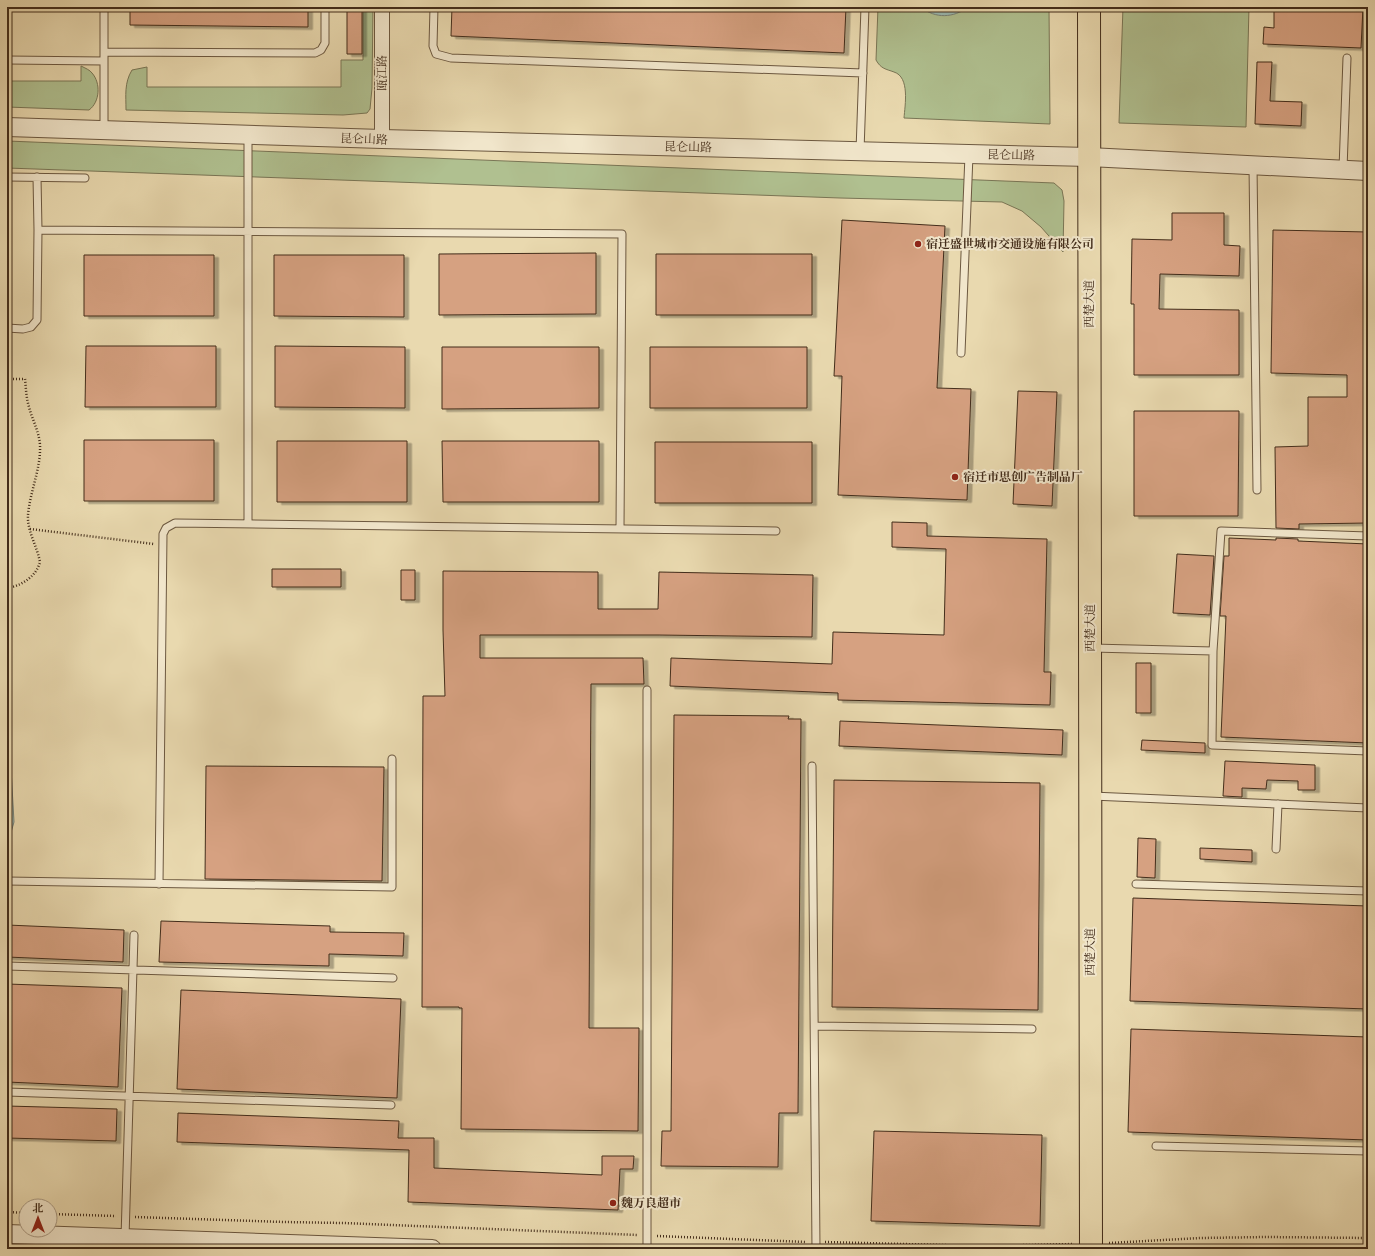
<svg xmlns="http://www.w3.org/2000/svg" width="1375" height="1256" viewBox="0 0 1375 1256" font-family="Vollkorn,'Noto Serif SC',serif">
<style>
.green{fill:#b0c090;stroke:#7a7656}
.water{fill:#99b9b2;stroke:#778176}
.lines{fill:none;stroke-linecap:round;stroke-linejoin:round}
.shore{stroke:#6e7366;stroke-width:1}
.building{fill:#d6a181;stroke:#432d1b;filter:url(#shadow)}
.service-casing{stroke:#6c5840;stroke-width:9}
.minor-casing{stroke:#6c5840;stroke-width:16}
.tertiary-casing{stroke:#6c5840;stroke-width:20}
.primary-casing{stroke:#432d1b;stroke-width:24}
.path{stroke:#432d1b;stroke-width:2.5;stroke-dasharray:1 2;stroke-linecap:butt}
.service{stroke:#f1e6cb;stroke-width:7}
.minor{stroke:#f1e6cb;stroke-width:14}
.tertiary{stroke:#f1e6cb;stroke-width:18}
.primary{stroke:#e9d9af;stroke-width:22}
.poi-dot{fill:#8f2418;stroke:#f1e6cb;stroke-width:1.5}
.labels{text-anchor:middle;stroke-width:4;stroke-linejoin:round;paint-order:stroke}
.street-label{font-size:12px;fill:#432d1b;stroke:#f1e6cb}
.poi-label{font-size:12px;font-weight:bold;fill:#432d1b;stroke:#f1e6cb;text-anchor:start}
</style>
<defs>
<filter id="shadow"><feDropShadow dx="4.5" dy="2.5" stdDeviation="0" flood-color="#0004"/></filter>
</defs>
<rect width="100%" height="100%" fill="#e9d9af"/>
<filter id="stains"><feTurbulence type="fractalNoise" baseFrequency=".005" numOctaves="4"/><feColorMatrix values="0 0 0 0 .2 0 0 0 0 .09 0 0 0 0 .02 0 0 0 .5 -.17"/></filter>
<radialGradient id="worn" r=".72"><stop offset=".6" stop-color="#630" stop-opacity="0"/><stop offset="1" stop-color="#630" stop-opacity=".3"/></radialGradient>
<!-- green -->
<path class="green" d="M363,7h10l-1,81 -2,21 -3,4 -24,2 -217,-5c0,-14 -2,-27 6,-40l15,-3v20h194v-27h22z
M878,7h171l1,117 -146,-6c1,-13 6,-41 -10,-46 -8,-3 -13,-3 -18,-12z
M1123,7h126l-3,120 -127,-4z
M81,66c4,2 9,4 11,7 9,10 8,29 -3,37l-82,-3v-26h74z
M7,141l1047,42 8,7 2,11 -1,51 -22,-25 -19,-16 -20,-9 -162,-4 -833,-30z"/>
<!-- water -->
<path class="water" d="M921,7h47c-14,11 -33,12 -47,0z
M7,697l7,125 -4,14 -3,3z"/>
<g class="lines">
<!-- shore -->
<path class="shore" d="M7,763l3,58 -3,11"/>
</g>
<!-- building -->
<path class="building" d="M130,7h178v20l-178,-2z
M347,7h15v47h-15z
M452,7h394l-2,46 -393,-17z
M1274,7h89l-2,41 -98,-4 1,-17 10,1z
M1257,62h15l-2,39 32,1 -1,24 -46,-2z
M1172,213h52v32l16,1 -1,30 -79,-2 -1,35 80,1v65h-105v-71h-3l1,-65 40,1z
M842,220l103,6 -8,162 34,1 -4,111 -129,-5 4,-119h-8z
M1273,230l95,2v291l-69,1v5l-23,-1 -1,-81 33,-1v-49h39v-22l-76,-2z
M596,253v61l-157,1v-61z
M656,254h156v61h-156z
M84,255h130v61h-130z
M274,255h130v62l-130,-1z
M86,346h130v61h-131z
M275,346l130,1v61l-130,-1z
M442,347h157v61l-157,1z
M650,347h157v61h-157z
M1018,391l39,1 -5,114 -39,-2z
M1134,411h105l-1,105h-104z
M84,440h130v61h-130z
M277,441h130v61h-130z
M442,441h157v61h-156z
M655,442h157v61h-157z
M892,522l35,1v13l120,3 -3,133h7l-1,33 -212,-5v-7l-168,-7 1,-28 161,6 1,-32 111,3 2,-86 -54,-2z
M1229,538l47,2v-2l22,1v2l70,3v199l-147,-6 5,-121h-6l4,-60h5z
M1177,554l37,2 -4,59 -37,-2z
M272,569h69v18h-69z
M401,570h14v30h-14z
M443,571l155,1v37h60l1,-37 154,3 -1,62 -154,-2h-178v23h163l1,26h-53l-2,344h50l-1,103 -177,-2 1,-121h-3v-1h-37l1,-311h22l-2,-66z
M1136,663h15v50h-15z
M674,715l115,1 -1,3h13l-3,394h-19l-1,54 -117,-1 1,-35h9z
M840,721l223,9 -1,25 -223,-9z
M1142,740l63,3v10l-64,-3z
M1225,761l90,4v25h-17v-9l-31,-1 -1,9 -24,-1v9l-19,-1z
M206,766l178,1 -2,114 -177,-2z
M834,780l206,3 -2,227 -206,-3z
M1138,838l18,1 -1,39 -18,-1z
M1200,848l52,2v12l-52,-3z
M1133,898l235,8v103l-238,-8z
M161,921l169,5v6l74,1 -1,23 -74,-2v12l-170,-4z
M7,925l117,5 -1,32 -116,-5z
M7,984l115,4 -4,99 -111,-5z
M181,990l220,9 -4,99 -220,-9z
M1131,1029l237,8v103l-240,-8z
M7,1106l110,3 -1,32 -109,-3z
M178,1113l221,8 -1,17h36v30l168,7v-19h32l-1,13h-13l-2,41 -210,-8 1,-52 -232,-8z
M874,1131l168,4 -2,91 -169,-5z"/>
<g class="lines">
<!-- service casing -->
<g class="service-casing">
<path id="service" d="M104,7v123
M434,7l-1,39 3,8 15,4 412,15
M104,52l211,1 6,-3 4,-7v-36
M7,60l97,1
M248,135v389
M860,151l5,-144
M1253,165l4,325
M1343,169l4,-111
M7,177l78,1
M37,177l1,53
M7,328l16,1 8,-2 6,-7 1,-90 584,4 -2,295
M961,353l8,-198
M1368,536l-147,-5 -8,120 -1,94 156,6
M1092,648l121,3
M812,766l4,483
M1092,796l276,12
M1276,849l2,-45
M7,881l385,6v-128
M159,884l4,-350 3,-6 9,-5 601,8
M1136,884l232,7
M7,966l386,12
M815,1026l217,3
M7,1092l384,13
M1156,1146l212,5
M125,1238l9,-303
M647,1249v-559"/>
</g>
<!-- minor casing -->
<g class="minor-casing">
<path id="minor" d="M382,139v-132"/>
</g>
<!-- tertiary casing -->
<g class="tertiary-casing">
<path id="tertiary" d="M7,127l375,12 707,18 279,14
M7,1234l425,15"/>
</g>
<!-- primary casing -->
<g class="primary-casing">
<path id="primary" d="M1089,7l2,1242"/>
</g>
<!-- path -->
<path class="path" d="M7,379h18c1,9 1,18 4,28 3,12 10,24 11,38 1,24 -10,46 -12,70 -1,16 9,31 12,47 -4,15 -19,24 -33,26
M30,529l124,15
M7,1212l19,1
M50,1214l66,2
M135,1217l149,5 59,1 295,12
M657,1236l149,6
M825,1242l157,4 92,-2
M1109,1243l91,-5 67,-1 101,1"/>
<!-- service -->
<use href="#service" class="service"/>
<!-- minor -->
<use href="#minor" class="minor"/>
<!-- tertiary -->
<use href="#tertiary" class="tertiary"/>
<!-- primary -->
<use href="#primary" class="primary"/>
</g>
<!-- markers -->
<g class="poi-dot">
<circle cx="918" cy="244" r="4"/>
<circle cx="955" cy="477" r="4"/>
<circle cx="613" cy="1203" r="4"/>
</g>
<g class="labels">
<!-- street labels -->
<g class="street-label">
<text transform="translate(382 73) rotate(-90)" y="4">瓯江路</text>
<text transform="translate(364 139) rotate(2)" y="4">昆仑山路</text>
<text transform="translate(688 147) rotate(1)" y="4">昆仑山路</text>
<text transform="translate(1011 155) rotate(1)" y="4">昆仑山路</text>
<text transform="translate(1089 304) rotate(-90)" y="4">西楚大道</text>
<text transform="translate(1090 628) rotate(-90)" y="4">西楚大道</text>
<text transform="translate(1090 952) rotate(-90)" y="4">西楚大道</text>
</g>
<!-- poi labels -->
<g class="poi-label">
<text x="926" y="248">宿迁盛世城市交通设施有限公司</text>
<text x="963" y="481">宿迁市思创广告制品厂</text>
<text x="621" y="1207">魏万良超市</text>
</g>
</g>
<!-- margin -->
<rect width="1375" height="1256" fill="none" stroke="#e9d9af" stroke-width="24"/>
<rect x="8" y="8" width="1359" height="1240" fill="none" stroke="#432d1b" stroke-width="2"/>
<rect x="12" y="12" width="1351" height="1232" fill="none" stroke="#432d1b"/>
<!-- north arrow -->
<g transform="translate(38 1218)"><circle r="19" fill="#f1e6cb" stroke="#ab9c85"/>
<path d="M0-3L7 15L0 10L-7 15Z" fill="#8f2418"/>
<text y="-6" font-size="11" font-weight="bold" text-anchor="middle" fill="#432d1b">北</text>
</g>
<rect width="100%" height="100%" filter="url(#stains)"/>
<rect width="100%" height="100%" fill="url(#worn)"/>
</svg>
